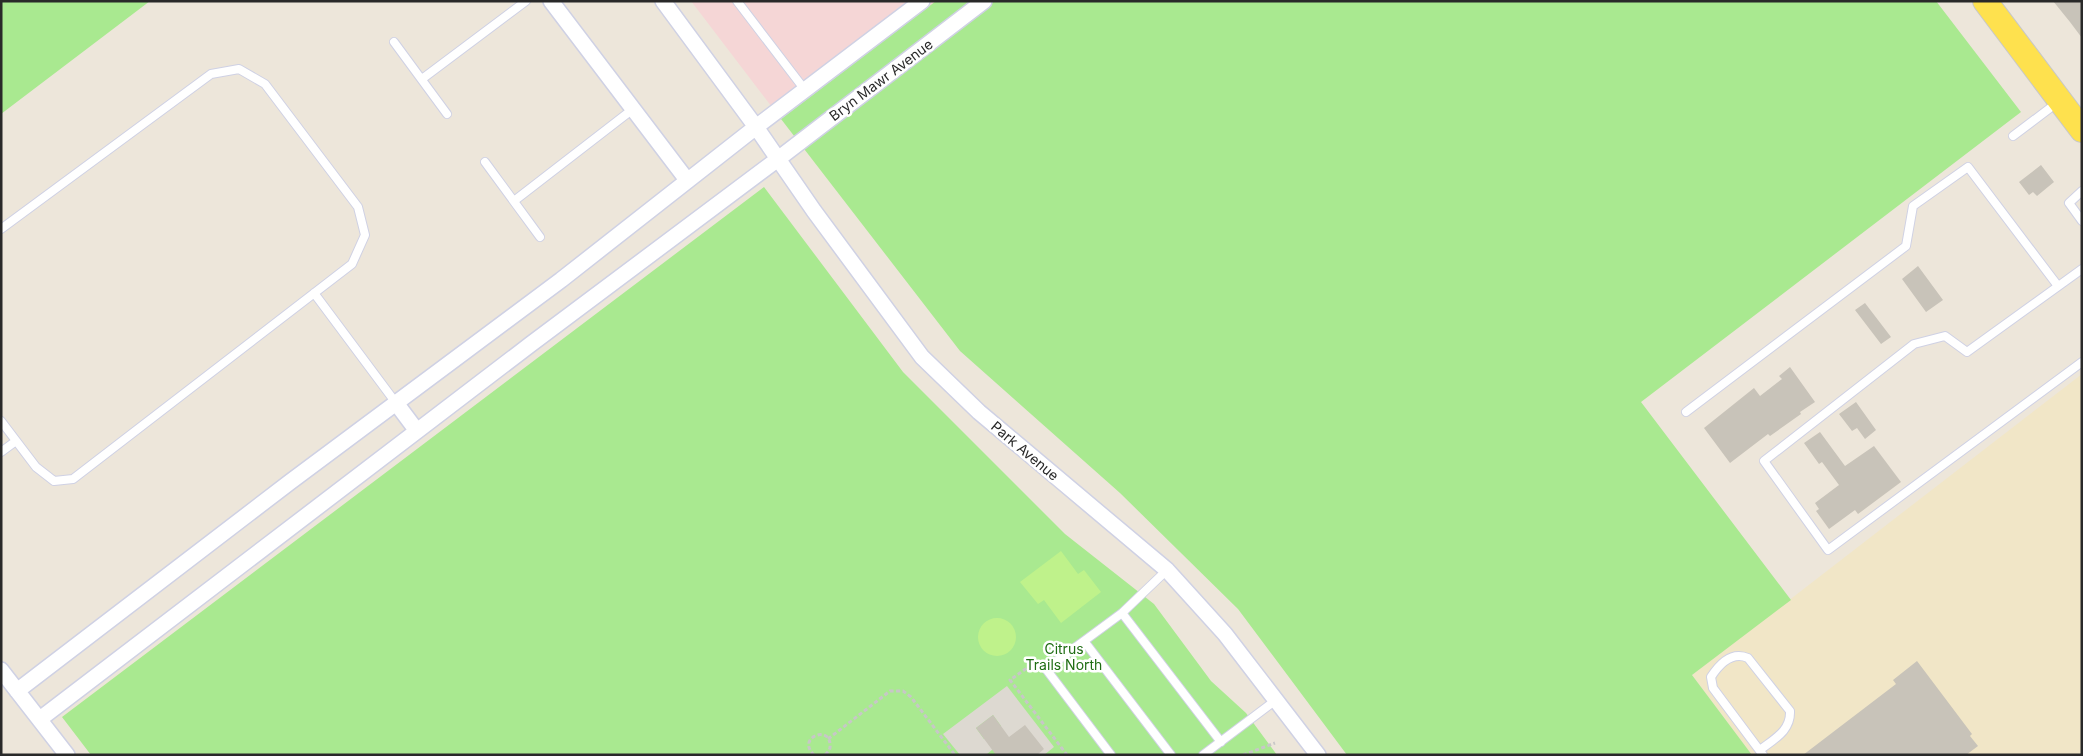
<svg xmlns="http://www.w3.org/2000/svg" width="2083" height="756" viewBox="0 0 2083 756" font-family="Inter,sans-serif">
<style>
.education{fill:#f1e6c7}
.medical{fill:#f5d6d6}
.green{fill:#a9e990}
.pitch{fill:#bff28b}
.plaza{fill:#ddd9d1;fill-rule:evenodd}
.building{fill:#c8c3b9}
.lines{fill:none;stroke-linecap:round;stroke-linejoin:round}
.lane-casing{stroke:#cfd1e4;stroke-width:10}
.street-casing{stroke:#cfd1e4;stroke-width:18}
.primary-casing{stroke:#c7c7c7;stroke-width:26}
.path{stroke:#c7c7c7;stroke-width:3;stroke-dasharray:4 2.5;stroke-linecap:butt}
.lane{stroke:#fff;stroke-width:8}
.street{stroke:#fff;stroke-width:15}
.primary{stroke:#fee14e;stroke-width:24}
.labels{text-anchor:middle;stroke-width:5;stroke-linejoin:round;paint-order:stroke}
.street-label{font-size:14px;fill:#292929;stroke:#fff}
.park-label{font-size:14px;fill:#1f6d13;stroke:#fff}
</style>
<rect width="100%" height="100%" fill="#ede6da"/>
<!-- education -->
<path class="education" d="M2082,374v381h-330l-60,-80z"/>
<!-- medical -->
<path class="medical" d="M691,1h245l-155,118z"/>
<!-- green -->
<path class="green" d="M1,1h149l-149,113z
M936,1h1000l85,111 -380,290 150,198 -99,75 60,80h-405l-109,-146 -118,-116 -160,-142 -179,-232z
M764,187l139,185 162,162 89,70 57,77 35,32 31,42h-1186l-29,-38z"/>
<!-- pitch -->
<path class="pitch" d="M1061,551l17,23 6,-4 17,22 -40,31 -17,-23 -6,4 -18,-22z
M978 637a19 19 0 1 1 38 0a19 19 0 1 1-38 0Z"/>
<!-- plaza -->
<path class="plaza" d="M1007,686l47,61 -10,8 -51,-6 -7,6h-26l-17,-21zM993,715l8,11 -17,13 -8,-11z"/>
<!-- building -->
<path class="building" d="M2053,1h29v37l-12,-16z
M2041,165l13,17 -17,14 -4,-4 -4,3 -10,-13z
M1918,266l25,34 -17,12 -24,-33z
M1865,303l26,34 -10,7 -26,-34z
M1790,367l25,35 -15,10 1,2 -31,22 -2,-2 -38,29 -26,-35 50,-40 6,8 22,-17 -3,-3z
M1856,402l20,28 -11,9 -8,-11 -5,3 -13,-17z
M1820,432l25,34 29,-20 27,36 -43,32 -3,-4 -26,19 -13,-18 3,-2 -4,-6 24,-18 -17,-23 -3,2 -15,-21z
M1917,661l55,73 -2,2 8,10 -12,9h-163l93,-71 -3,-4z
M993,715l16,22 16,-12 19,24 -7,6h-41l-20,-27z"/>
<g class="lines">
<!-- lane casing -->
<g class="lane-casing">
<path id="lane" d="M737,1l68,89
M394,42l53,72
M422,79l104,-78
M2013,136l45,-34
M485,162l55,75
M2082,191l-13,12 13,18
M514,201l119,-92
M1,229l210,-155 28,-5 26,15 93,123 7,28 -13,29 -279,215 -19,2 -18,-14 -35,-46
M2082,269l-115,83 -22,-16 -31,8 -150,117 64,89 254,-188
M314,293l82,110
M1686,412l220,-166 7,-40 55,-39 90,119
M1,452l15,-11
M1122,613l99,129
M1084,641l87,114
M1760,750c14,-11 31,-19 30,-39l-42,-53c-16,-7 -28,5 -37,19l2,11 50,67
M1111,755l-65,-86 76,-56 45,-43
M1203,755l73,-55"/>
</g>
<!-- street casing -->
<g class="street-casing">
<path id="street" d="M551,1l136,179
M663,1l93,126 58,84 108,146 57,55 188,158 58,64 93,121
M396,403l21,28
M1,670l66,85
M17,691l273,-209 271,-202 195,-153 166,-126
M40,719l491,-375 247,-185 206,-158"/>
</g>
<!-- primary casing -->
<g class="primary-casing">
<path id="primary" d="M1985,1l97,129"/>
</g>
<!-- path -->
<path class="path" d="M1037,661l-27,19 57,75
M828,739l62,-48h13l8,6 44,58
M814,755c-18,-17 15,-30 16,-11 1,5 -2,8 -5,11
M1243,755l32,-12"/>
<!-- lane -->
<use href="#lane" class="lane"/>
<!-- street -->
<use href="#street" class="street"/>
<!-- primary -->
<use href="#primary" class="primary"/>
</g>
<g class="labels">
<!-- street labels -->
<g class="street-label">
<text transform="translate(881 80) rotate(-37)" y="5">Bryn Mawr Avenue</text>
<text transform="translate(1025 451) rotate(40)" y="5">Park Avenue</text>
</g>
<!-- park labels -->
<g class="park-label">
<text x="1064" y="654">Citrus<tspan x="1064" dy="16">Trails North</tspan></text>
</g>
</g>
<!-- border -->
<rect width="2083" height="756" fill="none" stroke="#292929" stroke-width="5"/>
</svg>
